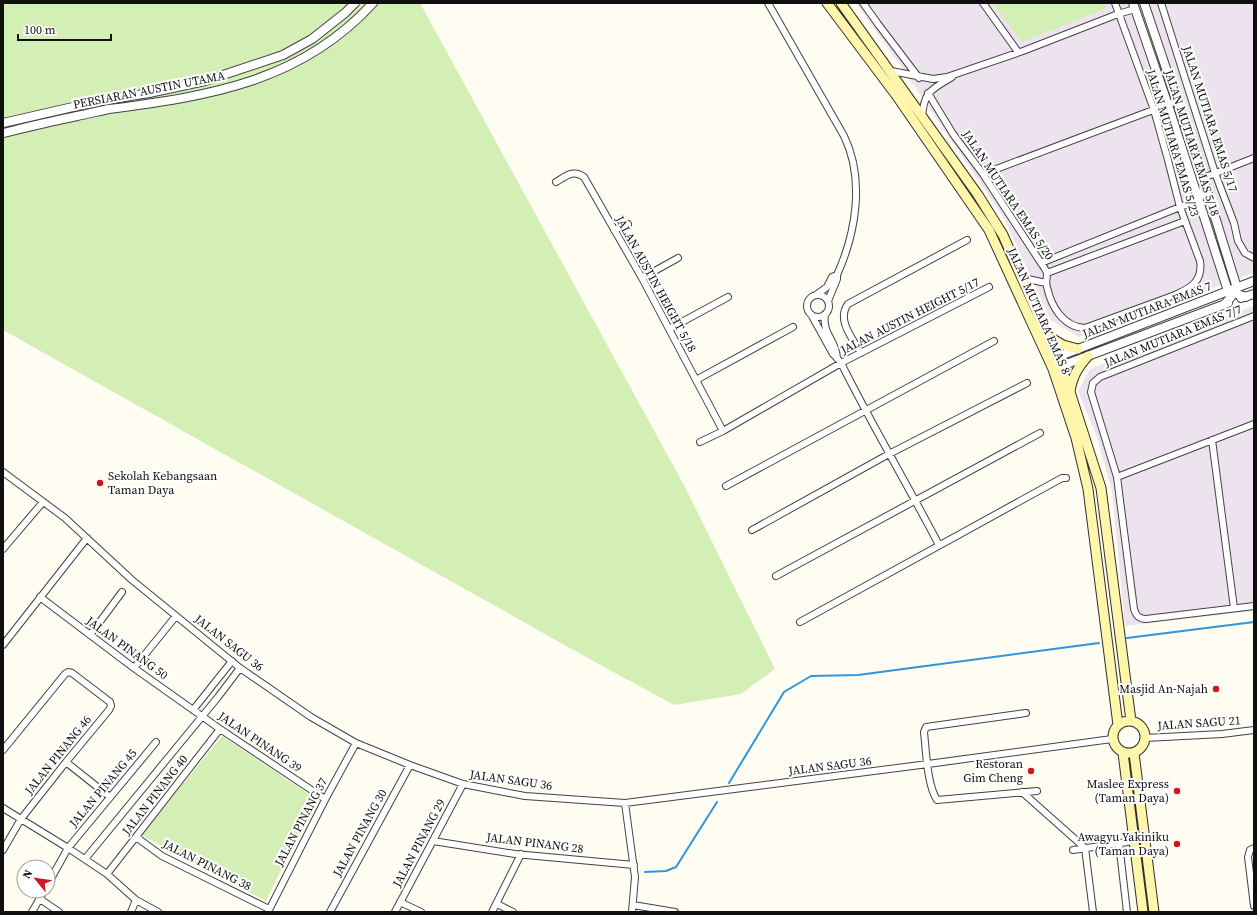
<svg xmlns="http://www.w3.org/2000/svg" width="1257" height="915" viewBox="0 0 1257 915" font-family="'Source Serif 4',serif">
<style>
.industrial{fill:#ede3ee}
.green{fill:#d3efb5}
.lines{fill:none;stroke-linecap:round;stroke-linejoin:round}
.stream{stroke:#2e96dc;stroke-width:2}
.minor-casing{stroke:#424242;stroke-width:8}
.tertiary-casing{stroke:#424242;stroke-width:10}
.secondary-casing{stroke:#313131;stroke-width:11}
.minor{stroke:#fff;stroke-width:6}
.tertiary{stroke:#fff;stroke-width:8}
.secondary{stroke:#fff6ac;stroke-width:9}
.poi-dot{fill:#d0161e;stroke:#fff;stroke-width:1.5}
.labels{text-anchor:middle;stroke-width:4;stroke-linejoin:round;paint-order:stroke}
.street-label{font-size:12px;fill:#0f0f0f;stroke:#fff}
.poi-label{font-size:12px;fill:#0f0f0f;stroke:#fff;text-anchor:end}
</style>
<rect width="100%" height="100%" fill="#fffcf1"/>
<!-- industrial -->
<path class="industrial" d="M856,3h398v270l-175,64 -28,-17 -47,-102 -107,-157z
M1254,306v305l-129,15 -13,-135 -15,-54 -19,-46 12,-22z"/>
<!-- green -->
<path class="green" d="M3,3h417l266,486 89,180 -34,25 -67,11 -79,-43 -592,-332z
M992,3h114l1,5 -85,34z
M222,736l94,63 -50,102 -125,-66z"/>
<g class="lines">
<!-- stream -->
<path class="stream" d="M1127,638l127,-16
M729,783l55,-91 27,-16 47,-1 241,-32
M645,872l21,-1 10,-4 41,-65"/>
<!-- minor casing -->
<g class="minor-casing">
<path id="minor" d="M768,3l76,133c21,43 12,97 -7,139v4l-9,22
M863,3l15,21 41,54
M983,3l35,49
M1161,3l54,170 19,50 4,18 7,12 9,5
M891,71l42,8 14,-2 76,-26 95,-37 17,-5
M928,93l25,41 30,40 58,89c2,3 6,8 6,11 0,5 -2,8 0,13 4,19 16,40 38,41l90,-33c16,-7 28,-14 25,-34l-20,-54 -12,-47 -14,-50 -39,-107
M922,117c2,-26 9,-27 30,-40
M983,174l194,-73
M556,182c10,-6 17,-13 28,-5l58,101 81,153
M614,230l14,-6
M1041,263l139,-56 19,-6 3,-6 1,-17 51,-20
M1047,273l138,-52
M642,278l36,-20
M1023,278l23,5
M807 306a11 11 0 1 1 22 0a11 11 0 1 1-22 0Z
M816,295l11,-8 5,-10 5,-2
M825,314c-3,21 11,25 12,44
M812,316l21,38 4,4 4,5c31,62 66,121 98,182
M1254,316l-154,61 -7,6 -2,9 26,85 17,132c2,7 5,10 12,10l108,-13
M669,329l59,-32
M861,353c-8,-14 -25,-33 -13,-49l119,-64
M696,380l97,-53
M1212,440l22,168
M700,442l23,-11 118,-68 148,-76
M3,472l62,46 67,62 108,88 71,49 45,26 54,22 53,19 62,12 100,7 303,-39 184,-25
M1117,477l137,-53
M726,486l268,-145
M752,530l137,-76 138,-71
M3,549l40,-47
M776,576l264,-143
M40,597l94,71 86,61 105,70
M800,622l262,-144h4
M90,635l32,-43
M3,645l84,-107
M134,668l42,-52
M193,710l39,-49
M1026,713l-100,14 -2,5c2,18 3,53 13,68l100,-9
M1145,738l77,-4 32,-4
M3,750l62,-76 3,-2 4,1 38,29 1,4 -2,4 -43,52 -45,57 -18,31
M66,762l44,35
M1022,792l63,56 8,64
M625,803l10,74 -3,35
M3,808l65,40 39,26 29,26 22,12
M136,837l26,19 107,53
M433,841l82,13 119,11
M1119,843l8,69
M1254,848l-4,2 -2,7 6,49
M1073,850l61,-9
M85,859l133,-162 22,-29
M107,874l113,-145
M48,884l20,-36 88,-106
M40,899l19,13
M400,902l21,10
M497,904l16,8
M633,905l42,7
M32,912l12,-21
M131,912l5,-12
M268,912l59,-116 29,-53
M330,912l80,-147
M395,912l68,-128
M492,912l29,-58"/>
</g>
<!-- tertiary casing -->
<g class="tertiary-casing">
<path id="tertiary" d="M1133,3l35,102 60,186 18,6
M1144,3l59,175 34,110 -6,9 -7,8
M3,123l96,-22 50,-8 56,-12 78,-26 29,-16 33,-26 10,-10
M3,133c25,-6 49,-12 74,-17 11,-2 22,-5 32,-7 100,-13 192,-27 264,-106
M1241,298l13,-4
M1052,359l202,-78
M1056,368l172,-65"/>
</g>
<!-- secondary casing -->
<g class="secondary-casing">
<path id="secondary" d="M827,3l69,92 93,135 64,139 23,69 12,51 30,236
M841,3l137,192 25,40 58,132 9,25 31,96 30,233
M1048,336l15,9 15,4
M1070,392c2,-15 8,-25 18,-36
M1113 737a16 16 0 1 1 32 0a16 16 0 1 1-32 0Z
M1123,753l20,159
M1134,753l20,159"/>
</g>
<!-- minor -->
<use href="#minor" class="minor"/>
<!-- tertiary -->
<use href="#tertiary" class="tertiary"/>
<!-- secondary -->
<use href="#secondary" class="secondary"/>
</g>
<!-- markers -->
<g class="poi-dot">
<circle cx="100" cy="483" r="4"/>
<circle cx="1216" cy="689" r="4"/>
<circle cx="1031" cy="771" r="4"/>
<circle cx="1177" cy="791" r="4"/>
<circle cx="1177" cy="844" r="4"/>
</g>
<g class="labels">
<!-- street labels -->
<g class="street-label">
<text transform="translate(149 90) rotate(-11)" y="4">PERSIARAN AUSTIN UTAMA</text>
<text transform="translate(1210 119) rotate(72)" y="4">JALAN MUTIARA EMAS 5/17</text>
<text transform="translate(1173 143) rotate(73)" y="4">JALAN MUTIARA EMAS 5/23</text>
<text transform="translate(1192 143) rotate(72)" y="4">JALAN MUTIARA EMAS 5/18</text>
<text transform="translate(1008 195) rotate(56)" y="4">JALAN MUTIARA EMAS 5/20</text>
<text transform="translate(656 284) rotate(61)" y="4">JALAN AUSTIN HEIGHT 5/18</text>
<text transform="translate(1147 310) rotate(-21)" y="4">JALAN MUTIARA EMAS 7</text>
<text transform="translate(1039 311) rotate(66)" y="4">JALAN MUTIARA EMAS 8</text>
<text transform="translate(910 316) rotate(-27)" y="4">JALAN AUSTIN HEIGHT 5/17</text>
<text transform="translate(1173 336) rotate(-22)" y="4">JALAN MUTIARA EMAS 7/7</text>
<text transform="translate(229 643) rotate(38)" y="4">JALAN SAGU 36</text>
<text transform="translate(127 648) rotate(36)" y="4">JALAN PINANG 50</text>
<text transform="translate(1199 723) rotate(-4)" y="4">JALAN SAGU 21</text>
<text transform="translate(260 742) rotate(34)" y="4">JALAN PINANG 39</text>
<text transform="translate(58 755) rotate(-51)" y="4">JALAN PINANG 46</text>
<text transform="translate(830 766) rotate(-7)" y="4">JALAN SAGU 36</text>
<text transform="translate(511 780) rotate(8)" y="4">JALAN SAGU 36</text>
<text transform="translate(103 788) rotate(-50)" y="4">JALAN PINANG 45</text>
<text transform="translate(155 795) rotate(-52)" y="4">JALAN PINANG 40</text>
<text transform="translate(301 822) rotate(-62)" y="4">JALAN PINANG 37</text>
<text transform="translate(360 833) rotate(-61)" y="4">JALAN PINANG 30</text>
<text transform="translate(419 843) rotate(-62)" y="4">JALAN PINANG 29</text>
<text transform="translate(535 843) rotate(7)" y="4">JALAN PINANG 28</text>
<text transform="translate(207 865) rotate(27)" y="4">JALAN PINANG 38</text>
</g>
<!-- poi labels -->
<g class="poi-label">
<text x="108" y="480" text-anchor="start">Sekolah Kebangsaan<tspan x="108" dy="14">Taman Daya</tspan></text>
<text x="1208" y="693">Masjid An-Najah</text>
<text x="1023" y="768">Restoran<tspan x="1023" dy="14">Gim Cheng</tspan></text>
<text x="1169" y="788">Maslee Express<tspan x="1169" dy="14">(Taman Daya)</tspan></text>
<text x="1169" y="841">Awagyu Yakiniku<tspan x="1169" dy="14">(Taman Daya)</tspan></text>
</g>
</g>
<!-- border -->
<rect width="1257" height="915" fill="none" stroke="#0f0f0f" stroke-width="8"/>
<!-- north arrow -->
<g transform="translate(36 879) rotate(299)"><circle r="19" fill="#ffffff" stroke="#9f9f9f"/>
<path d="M0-3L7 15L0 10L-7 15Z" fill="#d0161e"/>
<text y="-6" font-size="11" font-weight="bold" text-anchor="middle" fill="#0f0f0f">N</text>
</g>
<!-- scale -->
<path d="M18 34v6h93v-6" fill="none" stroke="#0f0f0f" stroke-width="2"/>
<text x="24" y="34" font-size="12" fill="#0f0f0f" stroke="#ffffff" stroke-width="3" paint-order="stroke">100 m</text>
</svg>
